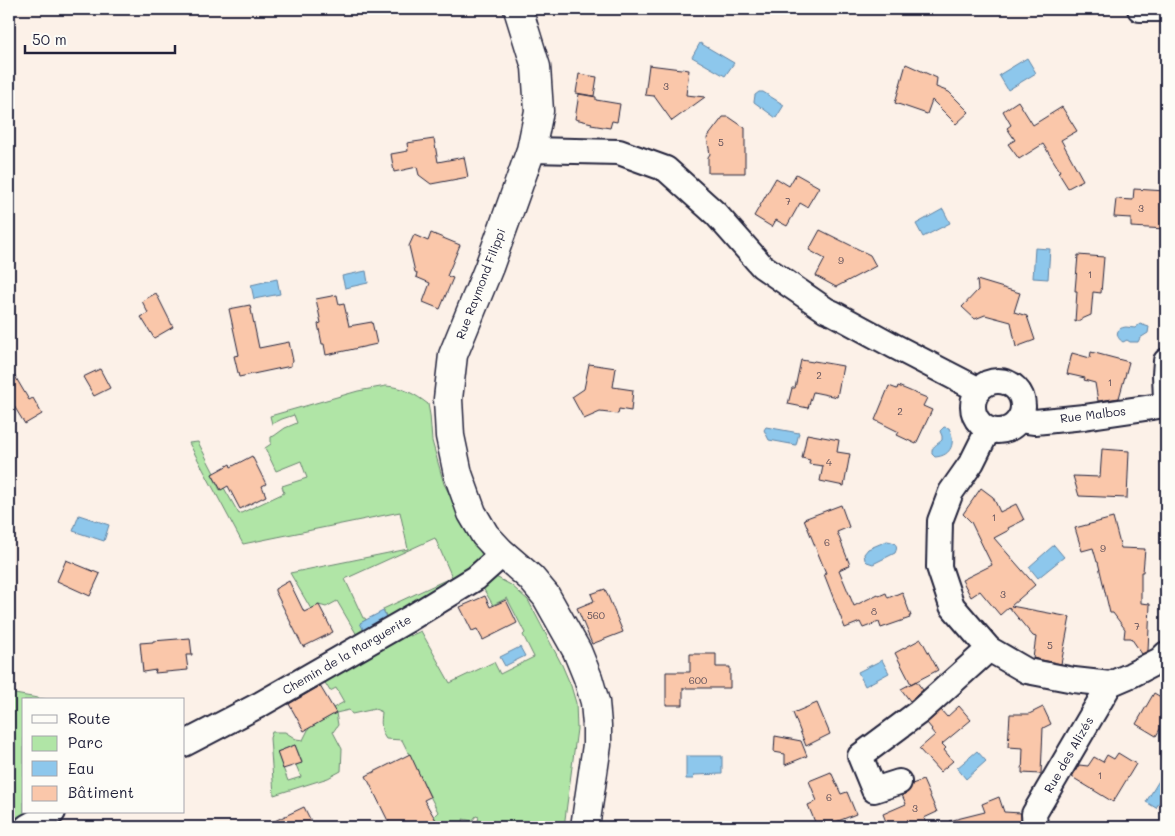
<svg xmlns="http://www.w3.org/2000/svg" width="1175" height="836" viewBox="0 0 1175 836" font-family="Mali,sans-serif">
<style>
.green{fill:#b0e5a6;stroke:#698470;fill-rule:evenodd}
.water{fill:#8dc7ec;stroke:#6285a5}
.building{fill:#fac7aa;stroke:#22223b}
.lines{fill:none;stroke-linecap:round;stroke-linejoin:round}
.minor-casing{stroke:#22223b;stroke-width:28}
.tertiary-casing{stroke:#22223b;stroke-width:31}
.minor{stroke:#fdfcf7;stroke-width:24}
.tertiary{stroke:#fdfcf7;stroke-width:28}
.labels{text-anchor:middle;stroke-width:4;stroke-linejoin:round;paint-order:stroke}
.number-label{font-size:10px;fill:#584b57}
.street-label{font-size:12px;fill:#22223b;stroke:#fdfcf7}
</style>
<rect width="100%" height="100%" fill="#fcf1e8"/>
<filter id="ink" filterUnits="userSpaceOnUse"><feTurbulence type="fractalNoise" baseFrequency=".02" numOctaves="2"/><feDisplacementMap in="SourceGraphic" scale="10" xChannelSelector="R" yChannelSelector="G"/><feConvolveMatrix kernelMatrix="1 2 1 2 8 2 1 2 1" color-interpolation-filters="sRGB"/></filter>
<g filter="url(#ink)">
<!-- green -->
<path class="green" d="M386,386c16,1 29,8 42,18l2,11 2,26 12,43 40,75 -95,64 -6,-14 69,-32 -17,-39 -90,41 18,39h2l1,2 -5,3 4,10 -8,2 -20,-34 -11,6 -7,-2 -8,4 -21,-36 118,-24 -8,-37 -157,32 -54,-101 9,-1 16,31 -2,1 8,16 4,-2 15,26 45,-21 -2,-7 25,-8 -6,-17 -25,10 -11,-23 6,-4v-7l3,-1 11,-8 12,-5 -3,-8 -12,4 -10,5 -2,-8 88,-25z
M494,576l17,9 17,15 34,65 9,21 5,17 1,26 -13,98h-88l3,-10 -3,-1 -4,5 -9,-2 2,8h-26l-5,-11 4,-4 -36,-72 -16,-1c-6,-8 -5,-17 -4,-27l-7,-3 -23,5 -3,-4 -13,3 2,12 -5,7 9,17 -1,22 -13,7 -54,17 -4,-57 2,-6h13l11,7 7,1 6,-12 26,-15 -2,-5 11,-6 -8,-14 -6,3 -6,-10 82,-53 4,8 11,-5 29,52 44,-21 6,12 34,-17 -11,-22 2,-2 -18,-35 -14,7 -13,-22zM295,745l7,17 -6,3 5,12 -13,4 -11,-29z
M9,693l40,7h-25v112h3l-18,11z"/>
<!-- water -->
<path class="water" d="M700,43l34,20 -9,13 -33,-19z
M1027,58l9,15 -28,17 -9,-15z
M759,92h4l21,13 -8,13 -22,-16 1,-7z
M943,209l7,14 -27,14 -7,-13z
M1035,248l15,1 -2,30 -15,-1z
M366,271l2,12 -23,5 -3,-12z
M277,279l3,15 -26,5 -3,-14z
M1140,324l9,3 -1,6 -8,5 -2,4h-8l-3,-2 -4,2c-8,-5 -8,-14 3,-15 3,0 6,1 9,1z
M766,427l33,6 -3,12 -27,-5 -5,-10z
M944,427l5,1c7,14 3,28 -14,29l-3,-3c-1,-8 5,-9 10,-14v-4l-2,-5z
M79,515l30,10 -5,16 -31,-10z
M887,541c8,1 12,4 8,12l-22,11 -6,-2 -2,-2 -1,-6 4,-5z
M1054,545l10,12 -26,21 -9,-11z
M383,611l5,10 -23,12 -5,-10z
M520,647l5,9 -20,10 -5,-9z
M882,660l7,13 -24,13 -7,-14z
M977,751l9,10 -20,18 -9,-11z
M686,756h36v18l-28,1 -1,4h-7z
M1160,779l6,3v9l-10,17 -10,-6z"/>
<!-- building -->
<path class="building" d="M906,64l31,14 -1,9 13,5 20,20 -13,12 -24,-24 -5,14 -32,-11z
M649,65l40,5 -3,25 19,2 -33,24 -18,-25 -9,-1z
M579,74l18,3 -3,19 -18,-3z
M579,94l17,3v3l24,4 -3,18 -5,-1 -2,7 -19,-3 1,-2 -17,-4z
M1018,101l15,24 29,-18 15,24 -16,9 22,40 -15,8 -10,-16 2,-1 -17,-27 -24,15 -11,-15 7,-4 -8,-12 4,-3 -8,-14z
M723,117h6l16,11v45h-37v-16l2,-3 -3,-16z
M434,139l4,23 26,-5 4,20 -37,7 -12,-9 -2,-8 -23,5 -3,-18 17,-3 -1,-8z
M796,174l23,13 -12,20 -7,-4 -13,23 -11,-6 -4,7 -18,-11 22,-38 13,8z
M1134,189l32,2v38l-35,-2v-9l-17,-1 2,-18 17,1z
M820,230l50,25 6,11 -40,21 -20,-11 9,-17 -16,-9z
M431,233l29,12 -13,31 6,2 -13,31 -17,-7 7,-19 -14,-6 1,-4 -2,-1 -6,-26 5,-11 14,6z
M1078,255l26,2 -3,36 -8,-1 -2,23 -16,7 2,-31h-2z
M977,280l43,13 -6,19 13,4 8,24 -19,7 -5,-25 -26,-7 -10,4 -13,-12 16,-17z
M156,293l17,34 -19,11 -13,-21 7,-4 -6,-12z
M337,295l2,10 5,-1 5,22 23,-4 5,22 -51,11 -2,-11h-2l-4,-20 3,-1 -5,-24z
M250,305l9,43 30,-6 4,19 -2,1v4l-52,11 -5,-21 5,-1 -10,-46z
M1091,352l38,10 -10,36 -21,3 -3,-18 -11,-3 1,-2 -18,-4 5,-21 18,5z
M801,360l12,2 1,-1 29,5 -6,31 -24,-5 -5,16 -20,-4 4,-16h3z
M589,364l27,4 -3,19 20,3 -2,21 -12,-2 -1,5 -18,-2 -16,7 -12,-22 12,-8z
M9,366l20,34 4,-2 9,16 -17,10 -16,-26z
M100,369l10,19 -16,8 -11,-19z
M889,386l8,3 1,-3 29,12 -4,8 9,4 -16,34 -19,-9 2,-3 -24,-12z
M807,434l32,6 -2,12 13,2 -6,32 -24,-5 3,-15 -14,-2 1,-4 -8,-2z
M1102,449l27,2 -2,47 -48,-2 -6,-20 27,1z
M252,456l14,28 -4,2 4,10 -26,13 -12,-23 -7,4 -9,-16 18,-10 1,3z
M981,488l12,9 7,15 16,-8 8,16 -16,8 1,2 -15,8 41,47 -24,21 59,11 -9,47 -28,-6 3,-21 -3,-1 -24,-29 -9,8 -20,-24 -9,6 -9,-17 30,-15 -21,-43 -8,-8z
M841,505l8,22 -12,5 13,33 -11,5 15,36 24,-12 1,2 7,-3 2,5 14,-6 9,24h-2l1,2 -29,10 -2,-6 -16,6 -3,-6 -15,6 -21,-54 2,-1 -22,-54z
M1113,518l8,30 24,1 -2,23h-2v31l9,1 -2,47 -6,3 -11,-16h-7l1,-9 -12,-16h-3l-12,-51h-1l-4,-14 -11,3 -7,-23z
M66,560l34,14 -10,22 -33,-15z
M289,581l15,31 15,-7 14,27 -30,15 -28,-56v-2z
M605,589l18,43 -31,12 -15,-36 17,-7 -3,-7z
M485,596l5,11 16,-7 11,23 -34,17 -6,-11 -5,2 -12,-24z
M190,638l2,17h-6l2,15 -33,3 1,-3 -13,2 -3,-29 13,-1v-1z
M921,639l17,31 -27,14 -16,-31z
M690,654h26v13h14v21h-47v17h-17v-33h24z
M916,681l7,9 -13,11 -9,-12z
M320,686l16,27 -32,18 -15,-27z
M1154,693l12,7v19l-10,17 -20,-12z
M817,703l13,31 -24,12 -13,-33z
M959,706l12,14 -29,24 4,4 -2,2 9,11 -13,11 -21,-23 16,-14 -4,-5 1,-1 -5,-6 14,-13 6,7z
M1043,707l8,17 -8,4 -2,46 -19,-1 1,-25 -15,-1 2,-33h19z
M775,736l26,5 6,15 -22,9v-11l-11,-2z
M295,745l7,18 -19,6 -6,-17z
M1118,753l18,11 -23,38 -41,-25 7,-12 9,1 6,-9 9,5 4,-7 7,4z
M410,754l20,43 -6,3 16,27h-49l-25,-51z
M831,772l10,22 6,-2 9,22 -28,11 -1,-2 -10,4 -9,-22 9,-4 -8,-20z
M923,780l14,32 -13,6 2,5 -12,4h-26l-5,-13 23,-10 -4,-9 7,-4 3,-7z
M999,797l5,15 17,1v14h-71l-1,-6 36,-9 -3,-8z
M304,807l10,20h-52z"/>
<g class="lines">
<!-- minor casing -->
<g class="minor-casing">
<path id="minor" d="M1140,9h26
M531,150l88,2 47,17 50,45 46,52 64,44 7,3 61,33 85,44
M1166,361l-1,13 1,26
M973 406a25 25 0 1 1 50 0a25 25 0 1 1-50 0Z
M1020,420l15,2 49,-5 82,-12
M988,430l-16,32 -21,30 -11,29 -1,46 13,39 37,43 38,22 47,9 36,4 21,-9 29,-15 6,-6
M184,744l77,-40 148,-85 67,-41 19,-17 6,-9
M899,782l-25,8 -14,-34 59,-44 70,-63
M27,827l26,-15
M1035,827l-1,-13 76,-130"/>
</g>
<!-- tertiary casing -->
<g class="tertiary-casing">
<path id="tertiary" d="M518,9l18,58 3,44 -8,39 -42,117 -36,88 -5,44 2,37 8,38 14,39 13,22 16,17 30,26 15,18 31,55 11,27 7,24 2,23v20l-12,82"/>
</g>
<!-- minor -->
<use href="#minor" class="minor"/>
<!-- tertiary -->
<use href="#tertiary" class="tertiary"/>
</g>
</g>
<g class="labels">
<!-- number labels -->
<g class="number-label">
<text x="666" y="90">3</text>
<text x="721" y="146">5</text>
<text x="788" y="205">7</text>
<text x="1141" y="212">3</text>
<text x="841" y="264">9</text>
<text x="1090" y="278">1</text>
<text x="819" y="379">2</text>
<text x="1110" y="386">1</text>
<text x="900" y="415">2</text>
<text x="829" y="466">4</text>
<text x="994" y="521">1</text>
<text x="827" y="546">6</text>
<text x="1103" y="552">9</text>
<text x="1003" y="598">3</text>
<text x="874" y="615">8</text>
<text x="596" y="619">560</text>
<text x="1137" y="630">7</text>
<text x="1050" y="649">5</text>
<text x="698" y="684">600</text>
<text x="1100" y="779">1</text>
<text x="829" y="801">6</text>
<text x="915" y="812">3</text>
</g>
<!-- street labels -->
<g class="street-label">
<text transform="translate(481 284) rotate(-69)" y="4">Rue Raymond Filippi</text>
<text transform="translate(1093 415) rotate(-7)" y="4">Rue Malbos</text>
<text transform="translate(347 655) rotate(-30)" y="4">Chemin de la Marguerite</text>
<text transform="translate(1069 755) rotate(-60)" y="4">Rue des Alizés</text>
</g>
</g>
<!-- margin -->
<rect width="1175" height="836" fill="none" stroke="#fdfcf7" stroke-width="30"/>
<rect x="15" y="15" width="1145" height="806" fill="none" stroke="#22223b" stroke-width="2" filter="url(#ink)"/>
<!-- legend -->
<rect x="22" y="698" width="162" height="115" fill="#fdfcf7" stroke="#a5a5ac"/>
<rect x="32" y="715" width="25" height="8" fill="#fdfcf7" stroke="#a5a5ac"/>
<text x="68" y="724" font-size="15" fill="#22223b">Route</text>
<rect x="32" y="736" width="25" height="15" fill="#b0e5a6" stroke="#a5a5ac"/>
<text x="68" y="748" font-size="15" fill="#22223b">Parc</text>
<rect x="32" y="761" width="25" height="15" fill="#8dc7ec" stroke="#a5a5ac"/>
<text x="68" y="774" font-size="15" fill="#22223b">Eau</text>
<rect x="32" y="786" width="25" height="15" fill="#fac7aa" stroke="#a5a5ac"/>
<text x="68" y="798" font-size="15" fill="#22223b">Bâtiment</text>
<!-- scale -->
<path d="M25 45v8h150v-8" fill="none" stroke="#22223b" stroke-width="2.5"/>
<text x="32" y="45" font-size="15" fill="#22223b" stroke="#fdfcf7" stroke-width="4" paint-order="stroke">50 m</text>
</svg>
